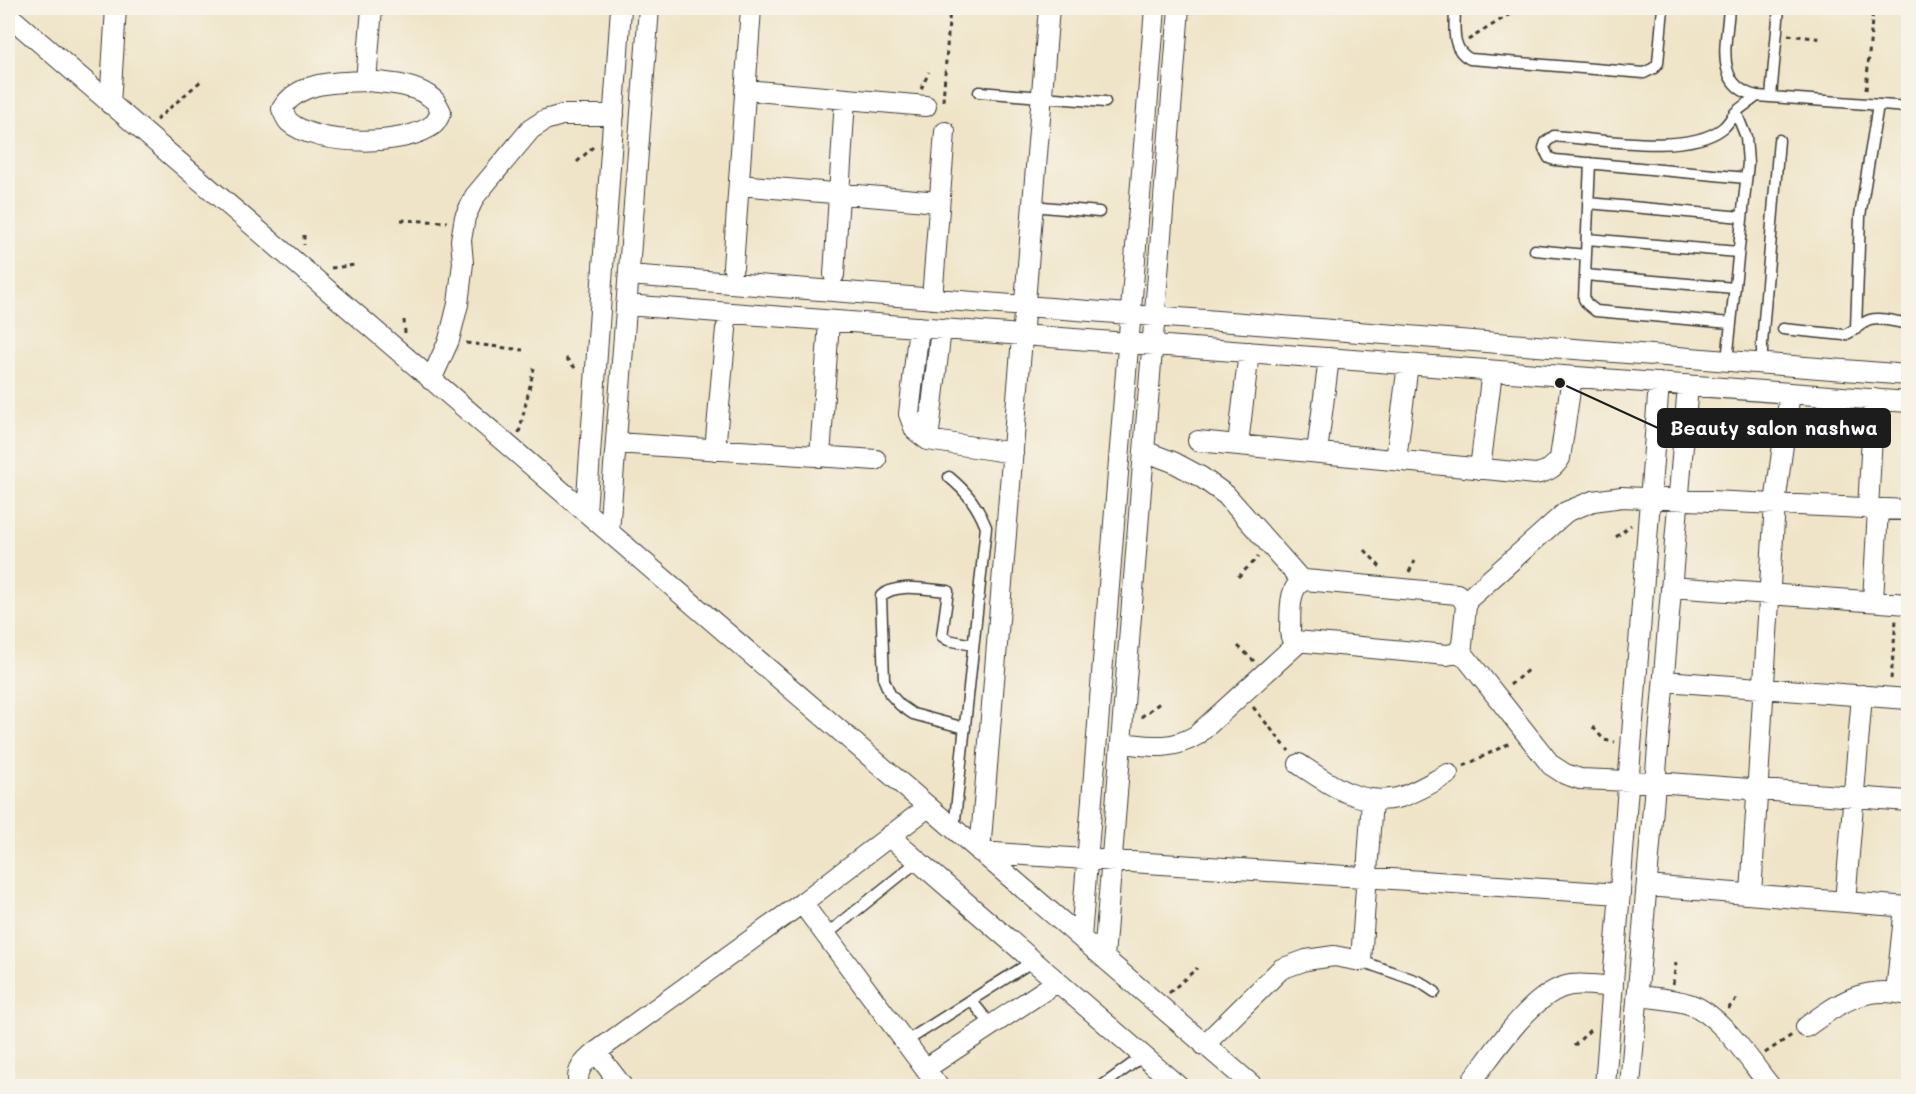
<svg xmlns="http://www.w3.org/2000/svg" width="1916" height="1094" viewBox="0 0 1916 1094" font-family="Mali,sans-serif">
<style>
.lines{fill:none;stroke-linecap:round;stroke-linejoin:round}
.lane-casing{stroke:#3c3a36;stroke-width:13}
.street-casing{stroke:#3c3a36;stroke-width:22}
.path{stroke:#3c3a36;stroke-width:3;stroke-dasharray:4.5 4.5;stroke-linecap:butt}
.lane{stroke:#fff;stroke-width:10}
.street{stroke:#fff;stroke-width:20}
.leader{fill:none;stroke:#1c1c1c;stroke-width:2}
.callout-dot{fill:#1c1c1c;stroke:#f7f3e8;stroke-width:2}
.callout{fill:#1c1c1c;stroke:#1c1c1c;stroke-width:2}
.callout-label{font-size:20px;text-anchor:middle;font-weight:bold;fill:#fff}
</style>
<rect width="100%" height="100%" fill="#f7f3e8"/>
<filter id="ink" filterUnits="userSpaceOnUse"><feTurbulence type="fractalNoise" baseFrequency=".0167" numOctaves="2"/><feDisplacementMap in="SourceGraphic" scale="12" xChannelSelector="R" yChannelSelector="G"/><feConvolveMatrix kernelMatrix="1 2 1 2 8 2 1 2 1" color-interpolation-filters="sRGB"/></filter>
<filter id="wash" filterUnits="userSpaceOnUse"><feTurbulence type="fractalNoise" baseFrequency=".008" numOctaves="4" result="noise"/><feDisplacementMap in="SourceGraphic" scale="24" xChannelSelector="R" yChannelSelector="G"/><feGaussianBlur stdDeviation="1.35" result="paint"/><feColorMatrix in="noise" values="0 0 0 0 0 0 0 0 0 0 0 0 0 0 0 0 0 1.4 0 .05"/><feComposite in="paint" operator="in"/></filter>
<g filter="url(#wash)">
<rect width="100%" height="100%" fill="#efe4c7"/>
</g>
<g filter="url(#ink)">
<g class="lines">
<!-- lane casing -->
<g class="lane-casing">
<path id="lane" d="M1455,8c0,18 -5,41 15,51l174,14 10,-5 4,-5 5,-55
M1729,8c-2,34 -16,78 28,88
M979,92l126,10
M1771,97l8,-89
M1590,163l-6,136 3,5 9,7 134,12
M1746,178l-191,-18 -6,-2 -5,-10 2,-6 8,-6c44,3 134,20 169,-8 5,-4 8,-10 12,-15 6,-6 15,-11 22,-17l151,11
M1588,203l154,14
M1032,206l67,6
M1587,239l151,13
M1535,250l51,5
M1585,275l149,13
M1783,329l61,6c10,-3 16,-12 26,-15 11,-3 27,2 38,4
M1856,329l4,-113 18,-111
M1727,361l21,-198 -2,-26 -10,-25
M1762,363v-19l17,-204
M949,477c18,15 28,28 37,50l-32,302
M965,728l-52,-14 -13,-9 -10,-11 -6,-14 -3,-84c16,-14 46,-6 67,-5l-6,45 6,4 25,5
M826,935l92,-74
M1361,961l59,21 15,10
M971,1000l20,25
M905,1042l128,-81
M1102,1086l41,-30"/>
</g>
<!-- street casing -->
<g class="street-casing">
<path id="street" d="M1049,8l-69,844 640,42
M8,15l1245,1071
M366,81c22,2 51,3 68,19 3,3 5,8 7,12 -2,4 -4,9 -7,12 -28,23 -118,22 -145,-2 -3,-3 -5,-9 -7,-13 16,-28 55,-27 84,-28z
M366,81l6,-73
M745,90l181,16
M110,104l6,-96
M739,185l200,17
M733,267l18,-259
M629,275l1279,100
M834,275l11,-176
M932,299l13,-167
M626,305l1282,97
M919,327l-10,87 6,16 13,10 85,13
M431,380l18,-40 9,-36 5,-41 -2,-23 4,-23 10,-21 56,-67 14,-9 17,-5h52
M928,440l13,-111
M1198,441l337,33c12,-2 19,-6 25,-16l12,-81
M616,443l260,17
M1238,444l11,-92
M715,450l11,-121
M1144,451l29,11 28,15 25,18 76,86
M1317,452l12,-94
M820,457l9,-136
M1396,460l12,-96
M1480,469l12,-98
M1868,509l6,-110
M586,512l35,-504
M609,532l40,-524
M1305,580l152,14 6,5 3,7 -4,39 -5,8 -10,2 -151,-14 -5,-4 -1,-6c1,-16 -3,-45 15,-51z
M1671,587l237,17
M1873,601l5,-92
M1465,602l101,-90 27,-11 29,-4 286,13
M1460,650l91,115 14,9 15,5 76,3 252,19
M1664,681l244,18
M1122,743c28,3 49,8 75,-8l102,-93
M1299,764c30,20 59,42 98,34 17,-4 35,-16 51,-24
M889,836l289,250
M1647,886l261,21
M1751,894l24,-390 15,-111
M1845,902l17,-207
M802,903l136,183
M1081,938l74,-930
M1104,958l75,-950
M1896,992l9,-85
M1638,996c16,2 35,3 51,8 32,10 60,56 81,82
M1806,1027c33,-24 59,-43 102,-32
M1204,1045l77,-76 25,-9 28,-4 27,5 11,-161
M596,1052l26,34
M925,1069l132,-87
M579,1086c-4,-16 5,-24 17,-34l206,-149 126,-96
M1471,1086l3,-8c22,-28 60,-88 97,-93 13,-2 29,1 42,2
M1605,1086l54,-703
M1630,1086l58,-701"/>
</g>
<!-- path -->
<path class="path" d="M1875,8l28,2
M1788,35l35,4
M1468,40l42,-26 4,-6
M921,89l8,-17
M1866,90l7,-82
M943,101l7,-93
M156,120l46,-40
M577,162l16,-15
M401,220l46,2
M304,235v10
M331,268l25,-3
M404,320l1,13
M466,343l57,7
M566,358l11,12
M519,433l15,-65
M1616,537l15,-12
M1365,550l17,19
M1409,572l6,-11
M1238,577l20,-20
M1238,646l16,15
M1891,679l5,-59
M1510,685l19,-16
M1253,707l36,44
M1141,717l20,-15
M1593,727l11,13 11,2
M1464,766l48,-24
M1673,984l3,-21
M1169,993l28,-25
M1728,1009l10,-12
M1574,1046l18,-18
M1765,1053l27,-18"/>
<!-- lane -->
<use href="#lane" class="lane"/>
<!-- street -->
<use href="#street" class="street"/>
</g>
</g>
<!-- callouts -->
<path class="leader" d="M1560 383L1658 428"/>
<circle class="callout-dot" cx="1560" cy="383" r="6"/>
<rect class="callout" x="1658" y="409" width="232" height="38" rx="6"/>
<g class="callout-label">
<text x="1774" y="435">Beauty salon nashwa</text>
</g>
<!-- margin -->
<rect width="1916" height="1094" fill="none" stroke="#f7f3e8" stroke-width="30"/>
</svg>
